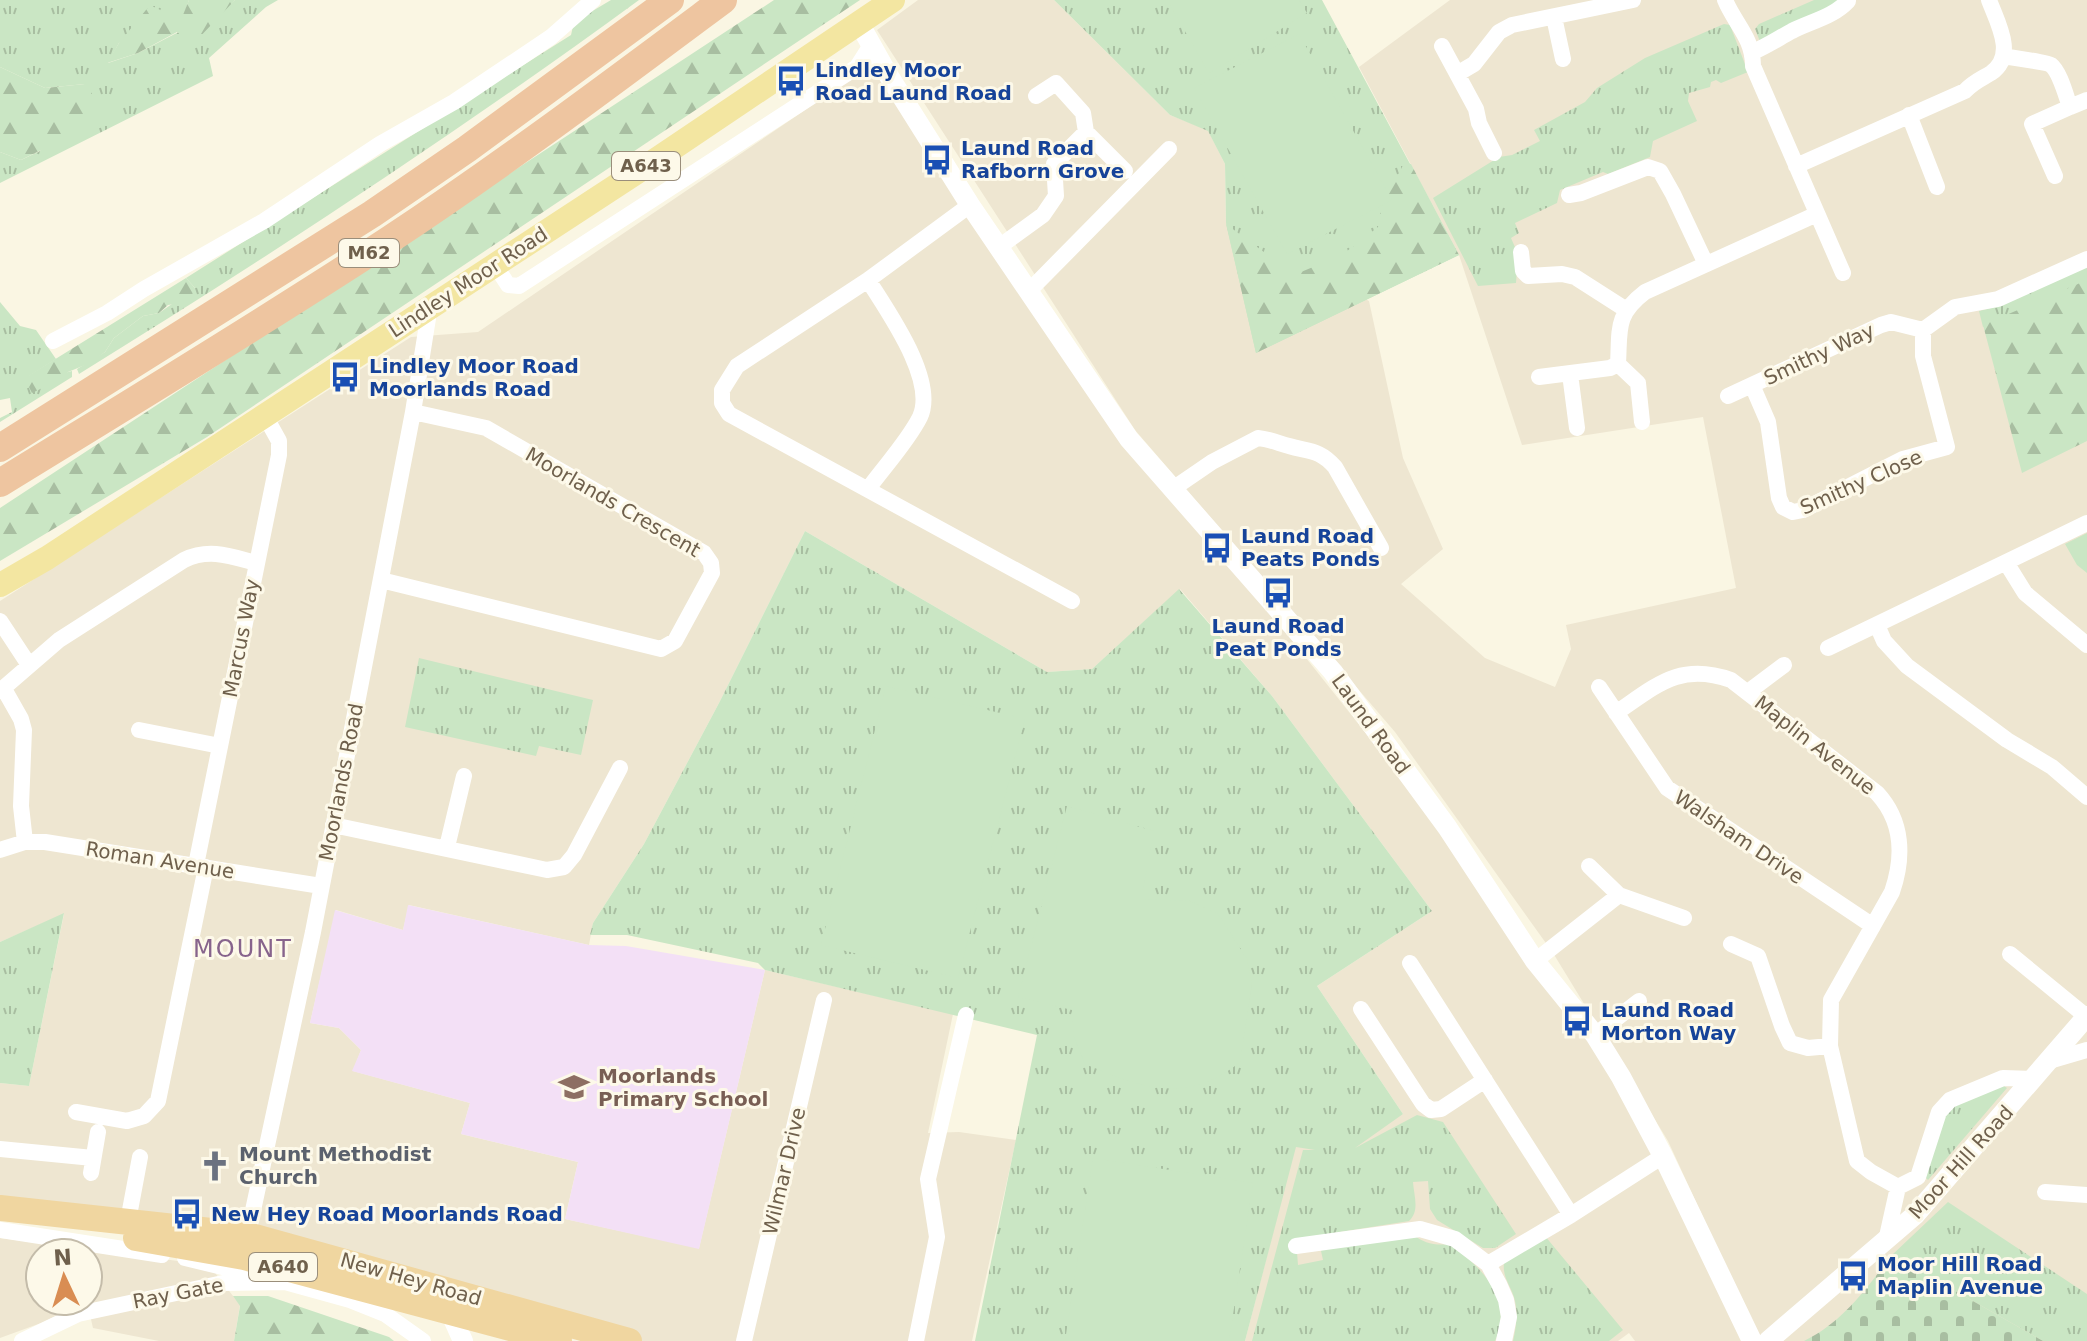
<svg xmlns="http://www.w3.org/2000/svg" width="2087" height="1341" viewBox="0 0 2087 1341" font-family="'DejaVu Sans',sans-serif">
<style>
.residential{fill:#eee6d1;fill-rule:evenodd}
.education{fill:#f3e0f6}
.grass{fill:url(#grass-tufts)}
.forest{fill:url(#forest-firs)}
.cemetery{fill:url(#cemetery-stones)}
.pitch{fill:#cae6c4}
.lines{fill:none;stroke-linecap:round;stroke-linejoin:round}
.minor{stroke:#fff;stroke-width:16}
.tertiary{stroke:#fff;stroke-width:20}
.primary{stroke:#f3e6a1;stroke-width:24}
.trunk{stroke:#f0d6a0;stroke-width:26}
.motorway{stroke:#eec5a0;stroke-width:28}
.labels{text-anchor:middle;stroke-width:6;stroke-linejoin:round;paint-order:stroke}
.shield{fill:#fdf9e9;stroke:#9a8e7b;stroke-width:2}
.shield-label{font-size:18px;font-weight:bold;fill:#6f604c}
.transit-label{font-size:20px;font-weight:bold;fill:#164399;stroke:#fdf9e9;text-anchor:start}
.street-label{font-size:20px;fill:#6f604c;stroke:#fdf9e9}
.education-label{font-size:20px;font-weight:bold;fill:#785e54;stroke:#fdf9e9;text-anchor:start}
.worship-label{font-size:20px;font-weight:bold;fill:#5b616d;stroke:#fdf9e9;text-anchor:start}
.quarter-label{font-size:24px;letter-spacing:2px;fill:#87648c;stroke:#fdf9e9}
</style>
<defs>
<pattern id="grass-tufts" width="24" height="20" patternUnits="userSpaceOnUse" patternTransform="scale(2)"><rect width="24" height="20" fill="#cae6c4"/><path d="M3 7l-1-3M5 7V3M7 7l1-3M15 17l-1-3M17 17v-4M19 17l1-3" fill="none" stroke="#a8bea1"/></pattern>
<pattern id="forest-firs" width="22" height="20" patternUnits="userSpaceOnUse" patternTransform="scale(2)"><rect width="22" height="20" fill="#cae6c4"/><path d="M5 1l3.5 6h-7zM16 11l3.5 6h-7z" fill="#a8bea1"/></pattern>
<pattern id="cemetery-stones" width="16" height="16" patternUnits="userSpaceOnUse" patternTransform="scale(2)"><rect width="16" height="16" fill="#cae6c4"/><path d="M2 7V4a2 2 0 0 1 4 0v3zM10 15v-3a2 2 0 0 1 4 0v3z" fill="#a8bea1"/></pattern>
</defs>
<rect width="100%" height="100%" fill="#faf6e3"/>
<!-- residential -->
<path class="residential" d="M918,0h136l116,115 38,15 17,34 1,59 143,78 34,157 40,91 -42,35 84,74 70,29 16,-38 -5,-24 170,-37 -33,-171 -181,28 -63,-190 -100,-188 91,-67h637v1341h-327l-92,-200 -115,-188 -158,-221 -260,-302 -258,-400z
M873,64l97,154 262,347 172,216 187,262 68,122 83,176h-107l-6,-8 -11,8h-373l50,-194 108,-33 -86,-128 115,-75 -160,-215 -92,-107 -88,80 -45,3 -242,-141 -86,172 -75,141 -51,79 -4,22 -180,-40 -6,25 -67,-20 -26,113 29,5 22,22 -8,21 117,32 -9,31 117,28 -13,57 134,29 66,-278 188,44 -25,119 31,-1 57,8 -44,201h-341l-631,-137v-121l29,3 35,-172 -64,28v-341l411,-264 67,-5z
M0,1238l209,27 31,40 -6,36h-75l-66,-13 -6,-26 -46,21 -41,15zM40,1253h48v48h-48z"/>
<!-- education -->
<path class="education" d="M408,905l181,40 37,1 139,24 -66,279 -134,-30 13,-57 -117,-28 9,-31 -118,-32 9,-21 -22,-22 -29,-5 25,-113 68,20z"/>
<!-- grass -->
<path class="grass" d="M0,0h189l-7,20 -63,23 -11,20 30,-10 89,-46 8,-7h43l-12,7 -57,51 4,18 -213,107v-31l21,8 19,-9 45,-67 -40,4 -45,-21z
M611,0h28c-182,133 -369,256 -560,374l-2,-5 28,-17 9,-14 29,-22 16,-3 36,-25 -9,-10 385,-243 3,-13z
M1054,0h268l137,255 -203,98 -30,-130 -1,-59 -17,-33 -38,-16z
M1814,0h28l-81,44 -6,-15 4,-5z
M1724,24l6,1 18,47 -27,11 -5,-3 -5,2 -1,5 -21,6 -1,8 9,20 -44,20 -3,16 -42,17 -5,-2 -43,18 -3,13 -42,20 4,10 -8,5 7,16 -2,29 -38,3 -45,-88 66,-41 13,-2 28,-14 -6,-11 51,-28 12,-14 48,-30z
M2087,267v14l-104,46 -4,-16 20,-5z
M0,302l20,24 16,4 20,29 -27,17 3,16 36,-20 4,-1v6l-72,45v-4l12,-6 -2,-14 -10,2z
M805,531l242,141 45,-3 87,-80 93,107 160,215 -115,75 86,128 -48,34 62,-33 26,7 73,112 -21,14h-12l-46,-28 -7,-11 -2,-28 -15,1c1,14 7,29 -4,39l-113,18 2,26 25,-5 -2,-9 3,-5 90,-11c9,8 22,11 34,9 32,20 67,56 47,97h-243l51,-191h12l-19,-3 -51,194h-270l62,-306 -272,-65 -7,-7 -131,-28h-37l3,-12 51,-79 75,-141z
M2087,533v40l-10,-8 -12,-21z
M419,658l174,42 -12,55 -42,-9 -3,10 -131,-29z
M64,913l-35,173 -29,-3v-141z
M2001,1084l6,4 -79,92 -4,-4 20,-60 10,-12z
M1948,1202l139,92v47h-44l-151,-86z
M1545,1236l78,94 -14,11h-96c3,-13 5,-27 2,-40 -3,-14 -13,-23 -11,-38z"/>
<!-- forest -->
<path class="forest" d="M189,0h46l-42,44 -16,-12 -39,21 -31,10 12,-20 31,-38 31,15z
M774,0h86l-653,437 -207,124v-53z
M0,67l45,21 40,-4 6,3 4,26 -3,12 -71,35 -21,-8z
M1404,163l7,1 48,91 -203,98 -30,-129 46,34 29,14 41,-17 36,-28 3,-18z
M186,278l9,10 -6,14 -21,3 -9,8 -16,3 -29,22 -9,14 -15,11 -22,9 -5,6 -31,15 -5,-10 1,-7z
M2087,280v161l-65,32 -39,-148z
M233,1296h35l121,41 5,4h-160l6,-35z"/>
<!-- cemetery -->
<path class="cemetery" d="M1892,1255l151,86h-239c39,-19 62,-52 88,-86z"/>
<!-- pitch -->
<path class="pitch" d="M1167,0h132l8,13 -98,60z
M1299,34l93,166 -105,54 -93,-166z
M886,686l139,33 -67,259 -137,-33z
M1067,806l87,25 -13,68 49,2 28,13 29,45 5,25 -12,78c-53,43 -98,26 -155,2l-11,-27 -2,-27 -54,-13z
M1093,1158l160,25 -24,158h-164z"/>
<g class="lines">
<!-- minor -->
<path class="minor" d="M1725,0c10,24 28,38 28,66l90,207
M1554,17l9,42
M1442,46l34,63 3,14 15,30
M1753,52c14,-6 26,-14 39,-21 20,-10 41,-14 56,-30
M2004,56c8,2 43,6 47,9 9,7 15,31 19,42l17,-7
M1457,74l17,-10 25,-32 13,-7 121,-25
M1909,115l28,72
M1086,132l39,39
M1796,166l169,-75c8,-9 16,-12 26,-18 26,-18 6,-51 -2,-73
M2055,176l-23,-52 38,-17
M1569,195l12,-2 67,-26 12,4 13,23 33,70
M970,205l-102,75 -131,86 -15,24v13l7,11 343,187
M999,247l44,-32 13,-19 -2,-32 32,-32 -3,-19 -27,-30 -20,13
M1521,252l2,19 5,5 34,-2 13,3 50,32
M495,265l13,20 11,1 338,-219 14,-22
M868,280c20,32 69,100 52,137 -12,24 -36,50 -52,72
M1029,291l140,-142
M53,341l54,-28 37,-24 120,-68 116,-77 74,-42 97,-65 42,-37
M1618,364l20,19 4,39
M1570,374l7,54
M1539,377l71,-9 8,-4c2,-35 -3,-49 27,-72l172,-78
M1752,385l16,37 11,76 4,9 10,5 10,-2 100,-51 44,-12 -24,-91v-26
M1728,396l153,-71 10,-3 32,8 32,-23 43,-8 89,-40
M1174,488l38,-26 46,-24c11,1 20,5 31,8 20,6 30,3 46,21l46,81
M2007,564l18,29 62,52
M381,580l280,69 14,-8 37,-68 -1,-10 -7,-10 -218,-125 -73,-16
M0,621l29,44
M1877,625l7,16 23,25 100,74 45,27 35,30
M1828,648l259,-125
M1599,687l68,101 206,138
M4,689l17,30 3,11 -3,76 4,36
M0,691l59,-51 125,-80c25,-12 46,-4 72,3
M1748,692l36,-27
M1616,713c41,-28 64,-51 115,-33l146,113c26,28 27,64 15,99l-61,108 -1,46 27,115 14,11 27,15
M139,730l81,16
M333,825l214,45 17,-3 10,-12 46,-87
M447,847l17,-71
M0,850l25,-8h20l276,44
M196,865l83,-410v-14l-15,-27
M1589,866l30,29 65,23
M1731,944l27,12 24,70 8,17 18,5 22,-2
M2010,954l77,63
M1535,961l84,-66
M1410,963l161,252
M1361,1009l62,95 8,6 10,-1 44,-29
M1595,1035l44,-34
M2049,1061l38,-11
M76,1112l51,9 17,-5 14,-15 48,-234
M0,1149l93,9
M91,1173l7,-41
M2045,1192l42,3
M128,1221l12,-64
M0,1230l162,25
M1886,1241l12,-54 20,-10 21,-65 11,-12 53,-22 31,1
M246,1243l67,-311 100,-520 17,-106
M1296,1246l124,-17 35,10 33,25 11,20 7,16 3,17 -5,24
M185,1258l75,18
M1488,1264l83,-49 92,-59
M22,1341l56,-27 145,-31 62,-1 65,18 35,14 38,27
M744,1341l80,-341
M916,1341l21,-104 -9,-58 38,-164"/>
<!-- tertiary -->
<path class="tertiary" d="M859,23l28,50 83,132 159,234 204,233 114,155 88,134 60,74 26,42 42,79 89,185
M449,1302l1,10 13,29
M1768,1341l147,-126 172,-199"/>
<!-- primary -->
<path class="primary" d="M0,585l47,-27 604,-395 242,-163"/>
<!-- trunk -->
<path class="trunk" d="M0,1208l248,27 381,106
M136,1238l108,19 315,84"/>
<!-- motorway -->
<path class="motorway" d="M0,448l372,-234 95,-65 203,-149
M0,483c130,-80 261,-159 389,-243 115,-76 224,-158 334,-240"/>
</g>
<!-- icons -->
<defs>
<g id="bus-bare" transform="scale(2.4)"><path d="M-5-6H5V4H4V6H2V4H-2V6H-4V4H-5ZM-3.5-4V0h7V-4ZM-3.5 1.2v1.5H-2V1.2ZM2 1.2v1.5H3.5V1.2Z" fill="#1a4fb4" stroke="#fdf9e9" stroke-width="2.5" paint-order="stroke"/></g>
<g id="school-bare" transform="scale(2.4)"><path d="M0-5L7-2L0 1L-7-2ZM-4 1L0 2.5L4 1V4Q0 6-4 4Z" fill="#8d6e63" stroke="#fdf9e9" stroke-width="2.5" paint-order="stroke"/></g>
<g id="church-bare" transform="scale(2.4)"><path d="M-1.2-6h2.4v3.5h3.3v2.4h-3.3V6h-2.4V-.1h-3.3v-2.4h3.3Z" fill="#6b7280" stroke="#fdf9e9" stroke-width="2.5" paint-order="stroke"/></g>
</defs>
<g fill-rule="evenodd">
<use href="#bus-bare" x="791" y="81"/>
<use href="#bus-bare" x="937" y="160"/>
<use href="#bus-bare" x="345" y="377"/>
<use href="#bus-bare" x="1217" y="548"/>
<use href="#bus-bare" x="1278" y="593"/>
<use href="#bus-bare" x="1577" y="1021"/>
<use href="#school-bare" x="574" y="1087"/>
<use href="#church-bare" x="215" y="1166"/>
<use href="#bus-bare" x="187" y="1214"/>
<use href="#bus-bare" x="1853" y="1276"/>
</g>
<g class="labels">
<!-- shield labels -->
<g class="shield">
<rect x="612" y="152" width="68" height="28" rx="6"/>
<rect x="339" y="239" width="60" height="28" rx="6"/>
<rect x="249" y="1253" width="68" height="28" rx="6"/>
</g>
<g class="shield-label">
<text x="646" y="172">A643</text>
<text x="369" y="259">M62</text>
<text x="283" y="1273">A640</text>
</g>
<!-- transit labels -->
<g class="transit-label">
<text x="815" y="77">Lindley Moor<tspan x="815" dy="23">Road Laund Road</tspan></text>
<text x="961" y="155">Laund Road<tspan x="961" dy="23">Rafborn Grove</tspan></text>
<text x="369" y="373">Lindley Moor Road<tspan x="369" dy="23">Moorlands Road</tspan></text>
<text x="1241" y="543">Laund Road<tspan x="1241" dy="23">Peats Ponds</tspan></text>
<text x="1278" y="633" text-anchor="middle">Laund Road<tspan x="1278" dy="23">Peat Ponds</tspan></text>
<text x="1601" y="1017">Laund Road<tspan x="1601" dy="23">Morton Way</tspan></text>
<text x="211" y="1221">New Hey Road Moorlands Road</text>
<text x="1877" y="1271">Moor Hill Road<tspan x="1877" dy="23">Maplin Avenue</tspan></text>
</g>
<!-- street labels -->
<g class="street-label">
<text transform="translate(468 282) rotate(-33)" y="7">Lindley Moor Road</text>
<text transform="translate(1819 354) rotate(-25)" y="7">Smithy Way</text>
<text transform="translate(1861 482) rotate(-24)" y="7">Smithy Close</text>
<text transform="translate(613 502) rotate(30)" y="7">Moorlands Crescent</text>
<text transform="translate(241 638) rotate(-79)" y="7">Marcus Way</text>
<text transform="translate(1371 724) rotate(54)" y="7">Laund Road</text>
<text transform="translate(1815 745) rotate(38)" y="7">Maplin Avenue</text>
<text transform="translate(341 782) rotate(-79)" y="7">Moorlands Road</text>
<text transform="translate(1739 837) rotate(34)" y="7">Walsham Drive</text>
<text transform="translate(160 860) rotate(9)" y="7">Roman Avenue</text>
<text transform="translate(1961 1162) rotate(-48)" y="7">Moor Hill Road</text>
<text transform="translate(784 1171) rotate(-77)" y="7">Wilmar Drive</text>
<text transform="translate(411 1279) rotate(16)" y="7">New Hey Road</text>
<text transform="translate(178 1293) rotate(-11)" y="7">Ray Gate</text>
</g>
<!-- education labels -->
<g class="education-label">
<text x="598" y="1083">Moorlands<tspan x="598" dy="23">Primary School</tspan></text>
</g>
<!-- worship labels -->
<g class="worship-label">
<text x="239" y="1161">Mount Methodist<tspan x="239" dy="23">Church</tspan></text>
</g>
<!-- quarter labels -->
<g class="quarter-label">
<text x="243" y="957">MOUNT</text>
</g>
</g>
<!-- north arrow -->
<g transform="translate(64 1277) rotate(356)"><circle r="38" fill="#fdf9e9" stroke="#c4bcaa" stroke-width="2"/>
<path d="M0-6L14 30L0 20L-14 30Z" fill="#d98d53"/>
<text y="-12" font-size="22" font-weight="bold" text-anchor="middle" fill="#6f604c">N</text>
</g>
</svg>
